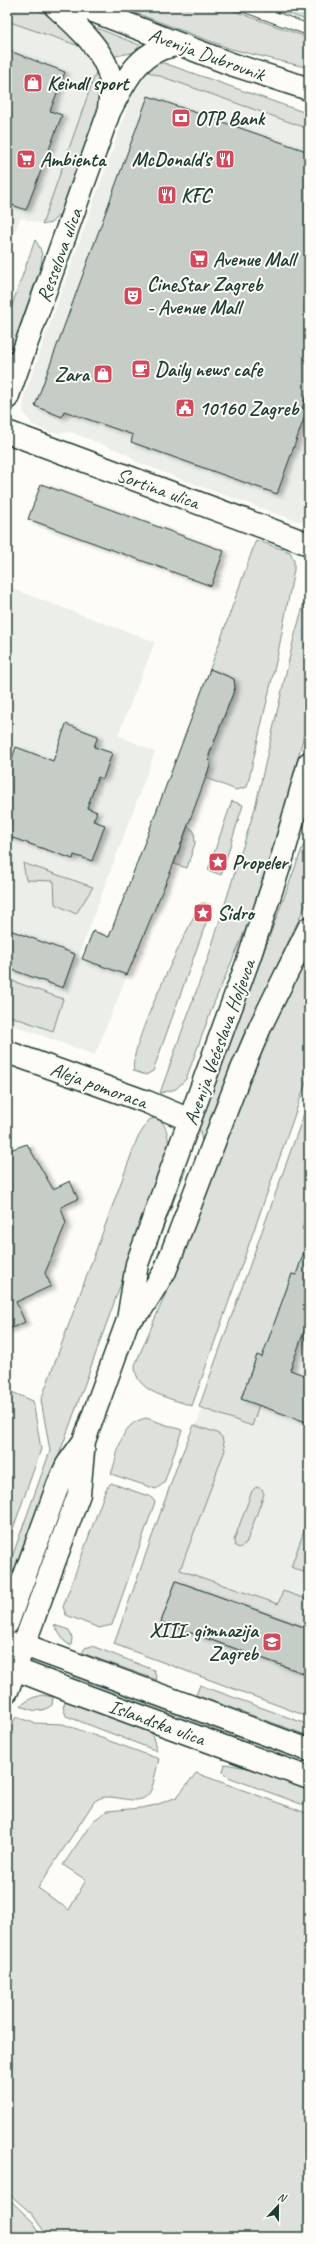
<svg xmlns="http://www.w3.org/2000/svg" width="316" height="2244" viewBox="0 0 316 2244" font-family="Caveat,sans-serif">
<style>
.built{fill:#eceee9}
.green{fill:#dde0db;stroke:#7e8e88}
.building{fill:#c6cdc7;stroke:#1f3d34;filter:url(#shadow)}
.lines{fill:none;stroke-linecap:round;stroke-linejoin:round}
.minor-casing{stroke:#1f3d34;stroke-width:25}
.major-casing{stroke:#1f3d34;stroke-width:25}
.minor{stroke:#fdfcf7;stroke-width:22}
.major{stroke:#fdfcf7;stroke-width:22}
.tram{stroke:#1f3d34;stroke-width:1}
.labels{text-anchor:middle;stroke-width:4;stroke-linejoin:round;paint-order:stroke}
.street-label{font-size:20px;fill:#1f3d34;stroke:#fdfcf7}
.poi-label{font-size:20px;font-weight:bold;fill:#1f3d34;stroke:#fdfcf7;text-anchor:start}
</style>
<defs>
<filter id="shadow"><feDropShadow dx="4.5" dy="2.5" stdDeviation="2" flood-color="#0004"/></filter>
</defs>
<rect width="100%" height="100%" fill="#fdfcf7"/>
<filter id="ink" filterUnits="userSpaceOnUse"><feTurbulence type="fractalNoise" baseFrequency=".025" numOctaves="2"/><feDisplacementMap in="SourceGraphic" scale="8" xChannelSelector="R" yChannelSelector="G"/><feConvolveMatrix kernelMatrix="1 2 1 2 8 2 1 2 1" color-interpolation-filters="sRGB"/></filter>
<g filter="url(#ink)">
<!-- built -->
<path class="built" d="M7,7h26l30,17 35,40 6,27 -43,122 -4,6 -9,6 -28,-7 -5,14 -8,-2z
M164,63l145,51v408l-12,-1 -100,-36 -61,-23 -9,-8 -56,-22 -19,1 -19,-8 -10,-14 2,-17 109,-305 8,-18z
M7,587l148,55 -37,93 37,17 -77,206 49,17 -32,80 -88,-32z
M309,1111v606l-192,-71z"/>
<!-- green -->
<path class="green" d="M7,7h26l30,17 25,25 -81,-28z
M120,7h103l86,31v30l-78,-19z
M269,7h40v14z
M92,26l50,20 -1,5 -30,6z
M156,63h8l145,51v15l-166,-59z
M97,69l7,22 -43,122 -10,10 -9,2z
M35,240c7,9 8,15 6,26l-34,96v-43z
M256,540l34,12 4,8v10l-16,83 -31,134 -11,3 -30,-12 4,-12 -1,-11 26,-67 -1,-9 -24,-10z
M309,585v130l-27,106 -21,72 -47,110 -28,76 -10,10 -16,4 48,-135 47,-150 39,-170z
M232,801l11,4 -22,70 -13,-5z
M188,826l6,5 1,12 -8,25 -13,-4z
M309,830v68l-64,136 -43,107 -3,-15z
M23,863l70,24 -17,27 -21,-10 -1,-23 -28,-1z
M204,903l8,3 -59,165 -7,4 -12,-4c-7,-23 53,-140 66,-167z
M309,952v122l-117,332c-21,-8 -58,-13 -57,-41l49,-114 69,-186z
M7,979l56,20 -10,32 -46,-16z
M309,1100v110l-7,19 7,2v28l-6,-2 -7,18 -4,-1 -24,68 -2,17 -9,-3 -16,42 18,7 -7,21 -53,-19z
M154,1118c15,2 16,27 13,38l-157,435 -3,1v-21l43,-120 -9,-51 96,-261 12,-19z
M183,1167l3,2 -39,101 -1,-1z
M7,1390l26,11 8,48 -34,97z
M146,1418l36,12 -18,53 -8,6 -45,-15c9,-23 7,-50 35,-56z
M194,1425l23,8 5,4 3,13 -45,120 98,34 5,-13 26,9v23l-2,5 -131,-47 -15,41 148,53v42l-195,-73 63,-178z
M111,1483l40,14 4,5 -43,123 -13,3 -33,-13 -3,-8 43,-118z
M256,1487l6,2 2,5 -18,50 -7,4 -4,-2 -1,-6 18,-49z
M309,1517l-1,57 -17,-7z
M54,1625l15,5 3,8 -1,8 -7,-5z
M92,1646l62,24 3,10 -75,-27 3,-5z
M74,1676l235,86v6l-237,-87z
M200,1685l109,40v11l-113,-41z
M42,1695l11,2 -1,8c-11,8 -20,7 -31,0l11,-7z
M67,1698l84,33 6,20 -91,-35 -3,-9z
M16,1717l18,6 29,1 96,35c-3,9 -4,21 -8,31 -10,23 -42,-3 -57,12l-56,86 31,22 17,-30 -23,-15 30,-44 14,-10 34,-3 15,-3 21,-8 19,-24 113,41v423h-261l-16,-23 -25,-22v-458z
M225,1764l28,5 56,18v20l-81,-30 -5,-5z
M7,2197l27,26 8,14h-35z"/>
<!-- building -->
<path class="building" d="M7,50l58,22 -15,39 12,4 -36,95 -19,-7z
M148,96l161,56v236l-7,20 5,2 -30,84 -146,-52 2,-7 -20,-7 -49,-17 -2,6 -27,-11z
M41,484l183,67 -13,35 -183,-67z
M210,669l24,10 1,9 -26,67 1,11 -38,102 -45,107 -45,-16 11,-28 16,6z
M66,724l32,12 -4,11 18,6 -9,26 -5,-2 -11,31 10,4 -4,9 12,4 -13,36 -18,-6 -1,4 -66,-23 4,-15 -4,-2v-46l9,-26 37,14z
M7,929l68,25 -12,34 -56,-20z
M27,1144l26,45 17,-8 8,18 -17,8 5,16 -21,50 6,13 -35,16 9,20 -18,8v-179z
M307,1243l2,75 -19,52 19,7v46l-68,-24 16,-44 5,2 30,-83 4,1z
M176,1581l133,48v46l-148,-53z"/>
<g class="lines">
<!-- minor casing -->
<g class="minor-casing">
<path id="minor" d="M56,7c20,18 48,43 54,70 2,10 0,21 -1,31
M7,398l102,-286c16,-31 30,-64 70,-67
M7,432l302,112
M7,1052l140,50 43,18
M128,1320l14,-12 23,-37 75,-197 21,-49 48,-97
M7,1624l51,-139 9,-20 17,-24 44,-121 9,-56 112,-306 34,-103 26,-92
M7,1644l17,1 285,105
M7,1663l8,6 49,19 245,90
M7,1691l72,-197 5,-53"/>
</g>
<!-- major casing -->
<g class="major-casing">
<path id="major" d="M83,7l148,57 78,25"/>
</g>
<!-- minor -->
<use href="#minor" class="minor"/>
<!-- major -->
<use href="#major" class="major"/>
<!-- tram -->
<path class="tram" d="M229,7l80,29
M263,7l46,17"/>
</g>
</g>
<!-- icons -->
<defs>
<g id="shop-square" transform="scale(1)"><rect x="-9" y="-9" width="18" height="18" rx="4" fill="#d1495b" stroke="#fdfcf7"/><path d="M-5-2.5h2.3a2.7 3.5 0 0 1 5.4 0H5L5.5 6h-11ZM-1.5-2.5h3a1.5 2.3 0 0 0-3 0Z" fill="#fff"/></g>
<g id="bank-square" transform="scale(1)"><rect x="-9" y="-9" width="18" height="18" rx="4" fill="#d1495b" stroke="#fdfcf7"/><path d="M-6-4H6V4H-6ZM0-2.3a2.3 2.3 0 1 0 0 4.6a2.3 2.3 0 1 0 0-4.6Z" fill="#fff"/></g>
<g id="supermarket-square" transform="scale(1)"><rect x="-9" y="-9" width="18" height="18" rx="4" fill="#d1495b" stroke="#fdfcf7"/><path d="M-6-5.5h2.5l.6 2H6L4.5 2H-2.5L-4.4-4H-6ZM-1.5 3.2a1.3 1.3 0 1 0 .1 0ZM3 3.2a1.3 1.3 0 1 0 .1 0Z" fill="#fff"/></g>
<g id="restaurant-square" transform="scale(1)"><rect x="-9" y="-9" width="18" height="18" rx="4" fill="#d1495b" stroke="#fdfcf7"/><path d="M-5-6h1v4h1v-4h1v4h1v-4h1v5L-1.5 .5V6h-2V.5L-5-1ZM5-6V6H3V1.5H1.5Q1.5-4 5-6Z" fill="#fff"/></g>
<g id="theatre-square" transform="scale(1)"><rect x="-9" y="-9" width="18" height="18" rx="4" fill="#d1495b" stroke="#fdfcf7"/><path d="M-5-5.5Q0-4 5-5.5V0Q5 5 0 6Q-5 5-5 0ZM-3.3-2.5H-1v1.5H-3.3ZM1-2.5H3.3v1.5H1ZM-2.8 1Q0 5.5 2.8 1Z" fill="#fff"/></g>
<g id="cafe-square" transform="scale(1)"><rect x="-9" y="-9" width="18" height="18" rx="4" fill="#d1495b" stroke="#fdfcf7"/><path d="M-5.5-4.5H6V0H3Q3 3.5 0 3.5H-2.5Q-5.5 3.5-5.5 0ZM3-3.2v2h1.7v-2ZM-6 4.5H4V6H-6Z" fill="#fff"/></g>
<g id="civic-square" transform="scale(1)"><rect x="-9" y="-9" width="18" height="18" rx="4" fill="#d1495b" stroke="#fdfcf7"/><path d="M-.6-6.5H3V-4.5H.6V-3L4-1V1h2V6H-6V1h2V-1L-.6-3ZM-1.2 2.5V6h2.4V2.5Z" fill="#fff"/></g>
<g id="sight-square" transform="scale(1)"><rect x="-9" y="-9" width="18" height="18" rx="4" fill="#d1495b" stroke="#fdfcf7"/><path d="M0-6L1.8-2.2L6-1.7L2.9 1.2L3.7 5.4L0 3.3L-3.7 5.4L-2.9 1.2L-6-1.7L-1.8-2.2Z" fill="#fff"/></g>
<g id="school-square" transform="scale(1)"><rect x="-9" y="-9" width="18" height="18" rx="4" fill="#d1495b" stroke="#fdfcf7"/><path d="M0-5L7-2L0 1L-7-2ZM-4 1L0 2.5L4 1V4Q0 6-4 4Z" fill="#fff"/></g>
</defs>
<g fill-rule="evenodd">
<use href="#shop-square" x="33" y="83"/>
<use href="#bank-square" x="181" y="118"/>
<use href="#supermarket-square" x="26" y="159"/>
<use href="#restaurant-square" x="225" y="159"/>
<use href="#restaurant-square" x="167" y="195"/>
<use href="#supermarket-square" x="199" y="259"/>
<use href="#theatre-square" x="133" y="296"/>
<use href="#cafe-square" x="141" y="369"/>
<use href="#shop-square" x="103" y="374"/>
<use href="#civic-square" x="185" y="408"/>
<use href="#sight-square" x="218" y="862"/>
<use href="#sight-square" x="203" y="913"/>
<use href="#school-square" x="272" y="1642"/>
</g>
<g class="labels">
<!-- street labels -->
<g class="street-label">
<text transform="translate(207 54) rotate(20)" y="7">Avenija Dubrovnik</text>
<text transform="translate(59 255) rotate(-70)" y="7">Resselova ulica</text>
<text transform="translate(158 488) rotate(20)" y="7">Sortina ulica</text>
<text transform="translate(219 1042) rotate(-70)" y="7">Avenija Većeslava Holjevca</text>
<text transform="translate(99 1085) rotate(20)" y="7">Aleja pomoraca</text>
<text transform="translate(157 1722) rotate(20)" y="7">Islandska ulica</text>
</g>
<!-- poi labels -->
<g class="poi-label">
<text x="47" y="90">Keindl sport</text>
<text x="195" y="125">OTP Bank</text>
<text x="40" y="166">Ambienta</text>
<text x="211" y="166" text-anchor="end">McDonald's</text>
<text x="181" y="202">KFC</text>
<text x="213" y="266">Avenue Mall</text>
<text x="147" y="291">CineStar Zagreb<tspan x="147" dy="23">- Avenue Mall</tspan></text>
<text x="155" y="376">Daily news cafe</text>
<text x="89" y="381" text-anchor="end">Zara</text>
<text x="199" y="415">10160 Zagreb</text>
<text x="232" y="869">Propeler</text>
<text x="217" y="920">Sidro</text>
<text x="258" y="1637" text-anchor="end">XIII. gimnazija<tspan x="258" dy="23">Zagreb</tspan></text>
</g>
</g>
<!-- margin -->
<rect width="316" height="2244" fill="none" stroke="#fdfcf7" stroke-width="24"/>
<rect x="12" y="12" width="292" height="2220" fill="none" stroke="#1f3d34" stroke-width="1.5" filter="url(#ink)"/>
<!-- north arrow -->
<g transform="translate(278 2206) rotate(22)" stroke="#fdfcf7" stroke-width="3" paint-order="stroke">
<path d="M0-3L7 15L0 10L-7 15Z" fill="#1f3d34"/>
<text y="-6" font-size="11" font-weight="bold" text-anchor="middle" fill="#1f3d34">N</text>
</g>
</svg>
